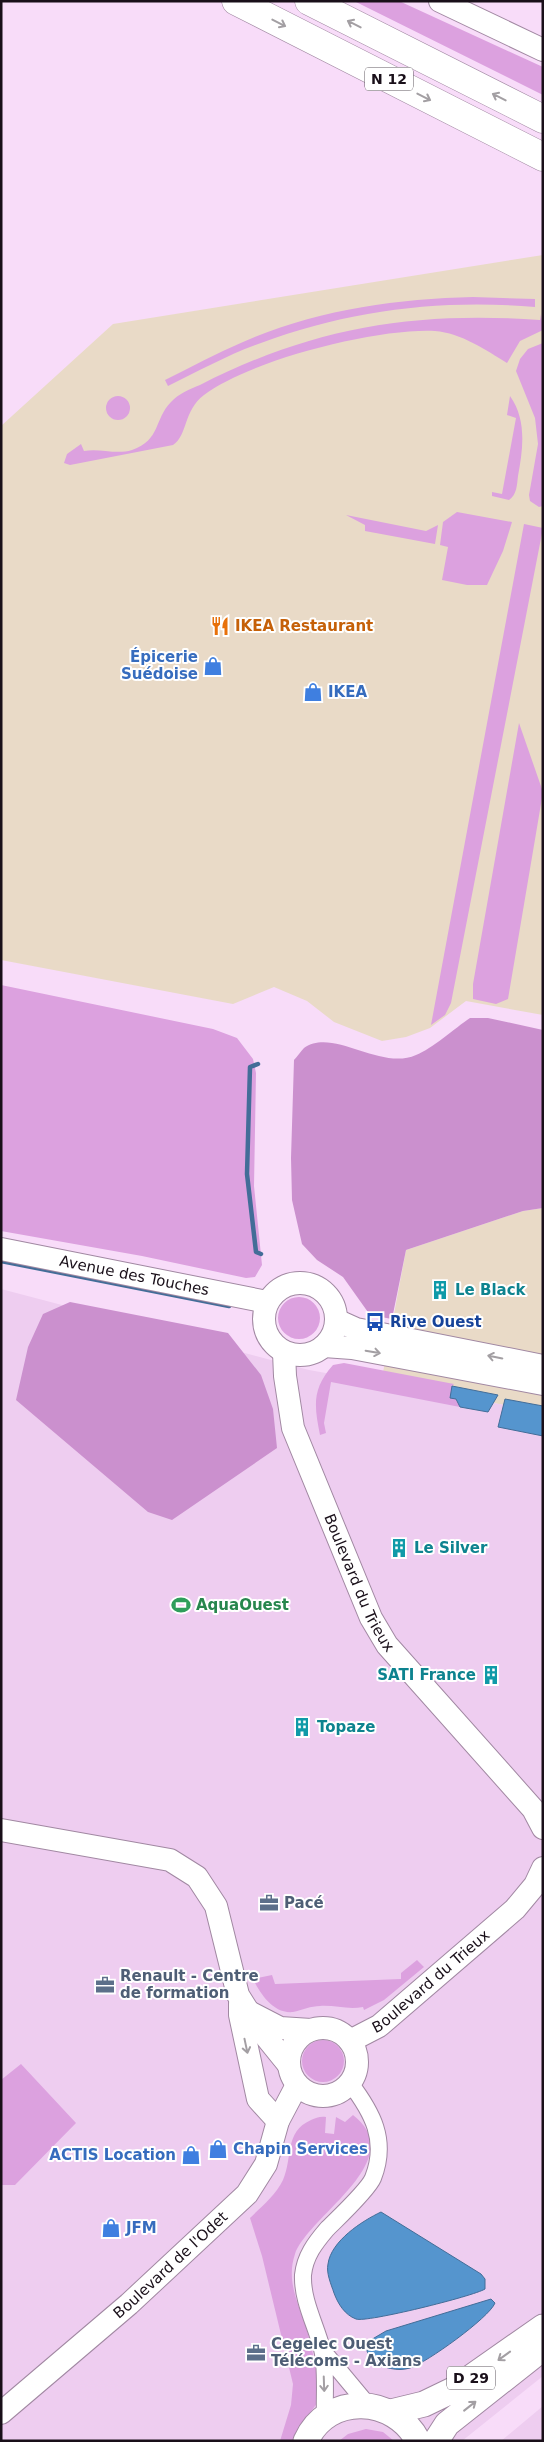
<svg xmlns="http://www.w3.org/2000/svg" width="544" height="2442" viewBox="0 0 544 2442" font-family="'DejaVu Sans',sans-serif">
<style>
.commercial{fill:#e9dac7}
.built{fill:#eecdf0}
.green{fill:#dca1df}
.forest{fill:#cb90ce}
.water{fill:#5595ce;stroke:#436d98}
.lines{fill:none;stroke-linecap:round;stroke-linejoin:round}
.stream{stroke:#436d98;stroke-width:4.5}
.street-casing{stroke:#a188a2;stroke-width:18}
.secondary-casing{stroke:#a188a2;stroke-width:24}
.primary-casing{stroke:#a188a2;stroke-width:27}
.highway-casing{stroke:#a188a2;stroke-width:29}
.street{stroke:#fff;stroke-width:16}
.secondary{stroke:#fff;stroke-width:22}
.primary{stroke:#fff;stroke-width:25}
.highway{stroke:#fff;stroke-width:28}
.oneway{stroke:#a39fa3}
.labels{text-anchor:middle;stroke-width:4;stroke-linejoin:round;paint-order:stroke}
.shield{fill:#fff;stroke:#5e575e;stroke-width:1}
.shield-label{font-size:14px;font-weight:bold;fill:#190f19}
.food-label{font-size:15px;font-weight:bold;fill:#c56008;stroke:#fff;text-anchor:start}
.shop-label{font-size:15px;font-weight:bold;fill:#366cbe;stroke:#fff;text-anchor:start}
.street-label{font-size:15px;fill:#190f19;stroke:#fff}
.culture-label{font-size:15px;font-weight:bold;fill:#0d838f;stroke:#fff;text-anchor:start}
.transit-label{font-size:15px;font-weight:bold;fill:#164399;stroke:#fff;text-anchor:start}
.leisure-label{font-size:15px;font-weight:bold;fill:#27864d;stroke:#fff;text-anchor:start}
.service-label{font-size:15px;font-weight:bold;fill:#4e5e75;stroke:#fff;text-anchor:start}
</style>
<rect width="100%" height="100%" fill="#f8dcf9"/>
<!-- commercial -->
<path class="commercial" d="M543,255v760l-77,-14 -36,27 -24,9 -24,4 -48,-19 -27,-21 -33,-14 -41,17 -232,-44v-534l112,-102z
M543,1208v204l-162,-29 25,-133 117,-39z"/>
<!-- built -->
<path class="built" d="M1,1289l308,81 234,42v964l-81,65h-461z
M543,2406v35h-42z"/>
<!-- green -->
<path class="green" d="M354,1h45l144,66v28z
M473,297l62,2v8c-94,-8 -185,3 -274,36 -32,11 -62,28 -93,43l-3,-6c26,-13 52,-27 78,-38 73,-32 152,-43 230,-45z
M541,314l2,16 -23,11 -13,22c-21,-13 -46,-30 -72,-32 -58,-3 -185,29 -231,64 -21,16 -16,40 -31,50l-103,20 -6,-2 3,-9 14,-10 3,7c16,-3 32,4 48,-1 29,-10 22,-31 39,-48 7,-8 19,-13 29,-17 113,-58 215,-74 340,-65z
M543,343v163l-4,1 -9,-6 -1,-6 9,-51 -3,-26 -19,-47 4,-12 8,-10z
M106 408a12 12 0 1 1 24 0a12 12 0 1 1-24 0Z
M510,396c17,24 13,53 8,80 -1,8 -1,19 -9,24l-17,-4v-4l10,2 14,-76 -9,-3z
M457,512l55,10 -9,29 -16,34h-20l-25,-5 6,-33 -8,-2 3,-23z
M346,515l80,16 12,-6 -3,19 -70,-13v-6z
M524,524l19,4 -92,475 -6,12 -14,10z
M519,723l24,69 -35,207 -12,5 -23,-5v-15z
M1,985l212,44 24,9 16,21 3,14 -2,113 8,79 -7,12 -9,1 -104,-22 -141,-25z
M278 1318a21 21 0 1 1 42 0a21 21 0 1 1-42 0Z
M344,1363l110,21 -2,2 8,21 -129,-25 -7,41 2,10 -6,2c-6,-30 -8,-46 13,-70z
M417,1960l7,7 -40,33 -20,10 -1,-3c-15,3 -28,-2 -43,-1 -9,0 -18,4 -27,6 -20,2 -33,-19 -40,-33l19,-4 3,9 126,-5v-6z
M302 2061a21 21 0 1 1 42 0a21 21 0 1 1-42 0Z
M21,2064l55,59 -61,62h-14v-105z
M353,2115c58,45 -44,100 -58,139 -9,26 3,49 11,73 7,24 13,51 12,75l-17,23 -7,16h-14l11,-36 2,-21 -31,-128 -12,-38c11,-11 26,-23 33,-38 10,-22 1,-48 28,-60 5,-2 9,-4 15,-3l-1,16 9,1 2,-17 9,5z
M366,2429l17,3 11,9h-55l9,-7z"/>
<!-- forest -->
<path class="forest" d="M470,1018h18l55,12v178l-20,3 -117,39 -14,69 -22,-4 -27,-38 -26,-17 -15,-16 -10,-44 -1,-42 3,-98c3,-3 7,-9 10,-12 29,-21 76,23 112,7 16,-6 39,-27 54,-37z
M70,1302l158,31 33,42 12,34 4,39 -105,72 -24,-8 -132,-112 12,-53 15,-33z"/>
<!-- water -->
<path class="water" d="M452,1386l46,9 -10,17 -28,-5 -4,-8 -6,-1z
M505,1399l38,7v30l-45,-9z
M381,2212l100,62 4,5v10c-11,7 -119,34 -129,30 -11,-4 -18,-15 -22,-26 -3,-9 -8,-20 -6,-29 3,-23 34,-43 53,-52z
M491,2299l4,4c-6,15 -69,60 -85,65 -14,4 -25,-1 -38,-5l-5,-12 2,-10 17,-10z"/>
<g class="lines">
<!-- stream -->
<path class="stream" d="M258,1064l-8,3 -3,107 9,78 5,2
M1,1261l228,45"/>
<!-- street casing -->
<g class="street-casing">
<path id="street" d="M323,2351l45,54
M325,2417c-1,-20 2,-49 -3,-68 -6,-24 -20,-48 -19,-74 2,-19 12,-32 24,-46 11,-11 41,-39 46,-51 15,-38 -1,-66 -23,-95"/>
</g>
<!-- secondary casing -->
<g class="secondary-casing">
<g id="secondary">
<path d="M440,1l103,49"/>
<path id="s1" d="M1,1249l266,53"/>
<circle cx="300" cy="1319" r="36"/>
<path d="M336,1320l20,9 187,37"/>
<path d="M324,1346l28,2 191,36"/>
<path id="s2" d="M284,1352l1,24 8,52 78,190 16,27 146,164 10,19"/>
<path d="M1,1830l169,30 27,17 19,29 22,89 20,32 30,37"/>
<path d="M240,2004v11l18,84 20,22"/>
<path d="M251,2013l29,15 31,2"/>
<circle cx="323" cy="2062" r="34"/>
<path id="s3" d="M350,2041l29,-15 136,-117 20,-24 8,-17"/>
<path id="s4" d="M1,2413l128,-109 118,-110 19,-30 12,-43 19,-36"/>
</g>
</g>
<!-- primary casing -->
<g class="primary-casing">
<path id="primary" d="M391,2412l33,-8 29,-14 90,-63
M306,2441c22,-49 89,-45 112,0
M436,2441l11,-17 96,-76"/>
</g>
<!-- highway casing -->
<g class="highway-casing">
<path id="highway" d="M236,1l307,156
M309,1l234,118"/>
</g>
<!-- street -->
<use href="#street" class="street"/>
<!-- secondary -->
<use href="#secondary" class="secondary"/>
<!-- primary -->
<use href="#primary" class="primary"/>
<!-- highway -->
<use href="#highway" class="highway"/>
</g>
<!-- one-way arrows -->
<defs><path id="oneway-shaft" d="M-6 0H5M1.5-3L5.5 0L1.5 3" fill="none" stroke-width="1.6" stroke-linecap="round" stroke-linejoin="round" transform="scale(1.25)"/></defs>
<g class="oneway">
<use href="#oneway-shaft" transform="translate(279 23) rotate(27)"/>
<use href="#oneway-shaft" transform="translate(354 24) rotate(-153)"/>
<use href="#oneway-shaft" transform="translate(424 97) rotate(27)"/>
<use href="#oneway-shaft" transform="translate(499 97) rotate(-153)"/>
<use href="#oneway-shaft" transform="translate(373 1352) rotate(10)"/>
<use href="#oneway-shaft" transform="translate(495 1357) rotate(-169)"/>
<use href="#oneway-shaft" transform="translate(246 2046) rotate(78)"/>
<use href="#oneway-shaft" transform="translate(504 2356) rotate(144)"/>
<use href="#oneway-shaft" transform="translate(324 2384) rotate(88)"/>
<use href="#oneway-shaft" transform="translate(470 2406) rotate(-38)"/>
</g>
<!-- icons -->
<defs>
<g id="restaurant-bare" transform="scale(1.5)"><path d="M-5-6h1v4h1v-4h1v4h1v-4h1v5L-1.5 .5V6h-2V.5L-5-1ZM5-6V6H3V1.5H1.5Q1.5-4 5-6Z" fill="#e8710a" stroke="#fff" stroke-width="2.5" paint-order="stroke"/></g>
<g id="shop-bare" transform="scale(1.5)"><path d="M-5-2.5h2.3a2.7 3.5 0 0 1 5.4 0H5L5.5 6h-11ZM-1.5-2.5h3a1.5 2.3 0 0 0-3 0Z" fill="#3f7fe0" stroke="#fff" stroke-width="2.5" paint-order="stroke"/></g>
<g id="building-bare" transform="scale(1.5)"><path d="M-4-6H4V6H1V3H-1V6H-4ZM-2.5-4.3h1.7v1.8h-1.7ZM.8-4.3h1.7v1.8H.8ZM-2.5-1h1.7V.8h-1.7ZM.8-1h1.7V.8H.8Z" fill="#0f9aa8" stroke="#fff" stroke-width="2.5" paint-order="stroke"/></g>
<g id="bus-bare" transform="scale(1.5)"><path d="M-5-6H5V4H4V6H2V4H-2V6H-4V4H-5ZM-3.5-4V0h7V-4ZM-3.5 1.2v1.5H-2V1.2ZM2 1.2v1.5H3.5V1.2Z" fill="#1a4fb4" stroke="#fff" stroke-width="2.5" paint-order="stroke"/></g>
<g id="stadium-bare" transform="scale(1.5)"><path d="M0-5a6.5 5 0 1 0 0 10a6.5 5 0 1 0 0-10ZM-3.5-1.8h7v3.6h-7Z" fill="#2e9e5b" stroke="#fff" stroke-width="2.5" paint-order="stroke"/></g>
<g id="office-bare" transform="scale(1.5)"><path d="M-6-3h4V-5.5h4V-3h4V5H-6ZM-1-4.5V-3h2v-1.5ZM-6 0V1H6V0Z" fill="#5c6f8a" stroke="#fff" stroke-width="2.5" paint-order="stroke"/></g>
</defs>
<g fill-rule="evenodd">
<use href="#restaurant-bare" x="220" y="626"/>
<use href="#shop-bare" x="213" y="666"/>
<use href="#shop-bare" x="313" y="692"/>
<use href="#building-bare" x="440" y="1290"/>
<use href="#bus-bare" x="375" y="1322"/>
<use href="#building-bare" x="399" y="1548"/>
<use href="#stadium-bare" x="181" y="1605"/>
<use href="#building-bare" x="491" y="1675"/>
<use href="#building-bare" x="302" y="1727"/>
<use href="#office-bare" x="269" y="1903"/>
<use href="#office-bare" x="105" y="1985"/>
<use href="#shop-bare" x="218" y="2149"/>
<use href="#shop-bare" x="191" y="2155"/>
<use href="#shop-bare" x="111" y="2228"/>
<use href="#office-bare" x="256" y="2353"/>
</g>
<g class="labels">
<!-- shield labels -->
<g class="shield">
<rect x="365" y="67.5" width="48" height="23" rx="4"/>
<rect x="447" y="2366.5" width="48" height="23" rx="4"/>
</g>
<g class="shield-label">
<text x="389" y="84">N 12</text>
<text x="471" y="2383">D 29</text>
</g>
<!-- food labels -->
<g class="food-label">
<text x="235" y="631">IKEA Restaurant</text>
</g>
<!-- shop labels -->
<g class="shop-label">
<text x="198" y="662" text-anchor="end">Épicerie<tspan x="198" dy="17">Suédoise</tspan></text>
<text x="328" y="697">IKEA</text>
<text x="233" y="2154">Chapin Services</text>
<text x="176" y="2160" text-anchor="end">ACTIS Location</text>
<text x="126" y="2233">JFM</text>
</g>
<!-- street labels -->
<g class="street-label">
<text dy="5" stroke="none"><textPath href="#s1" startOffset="136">Avenue des Touches</textPath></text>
<text dy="5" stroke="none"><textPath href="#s2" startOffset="245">Boulevard du Trieux</textPath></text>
<text dy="5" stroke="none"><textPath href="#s3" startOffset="101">Boulevard du Trieux</textPath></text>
<text dy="5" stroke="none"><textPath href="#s4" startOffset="225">Boulevard de l'Odet</textPath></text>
</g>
<!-- culture labels -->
<g class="culture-label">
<text x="455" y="1295">Le Black</text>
<text x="414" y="1553">Le Silver</text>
<text x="476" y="1680" text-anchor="end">SATI France</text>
<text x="317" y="1732">Topaze</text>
</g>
<!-- transit labels -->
<g class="transit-label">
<text x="390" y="1327">Rive Ouest</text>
</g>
<!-- leisure labels -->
<g class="leisure-label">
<text x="196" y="1610">AquaOuest</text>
</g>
<!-- service labels -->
<g class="service-label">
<text x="284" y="1908">Pacé</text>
<text x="120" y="1981">Renault - Centre<tspan x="120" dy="17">de formation</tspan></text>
<text x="271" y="2349">Cegelec Ouest<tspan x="271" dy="17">Télécoms - Axians</tspan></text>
</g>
</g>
<!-- border -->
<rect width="544" height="2442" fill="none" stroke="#190f19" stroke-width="5"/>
</svg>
